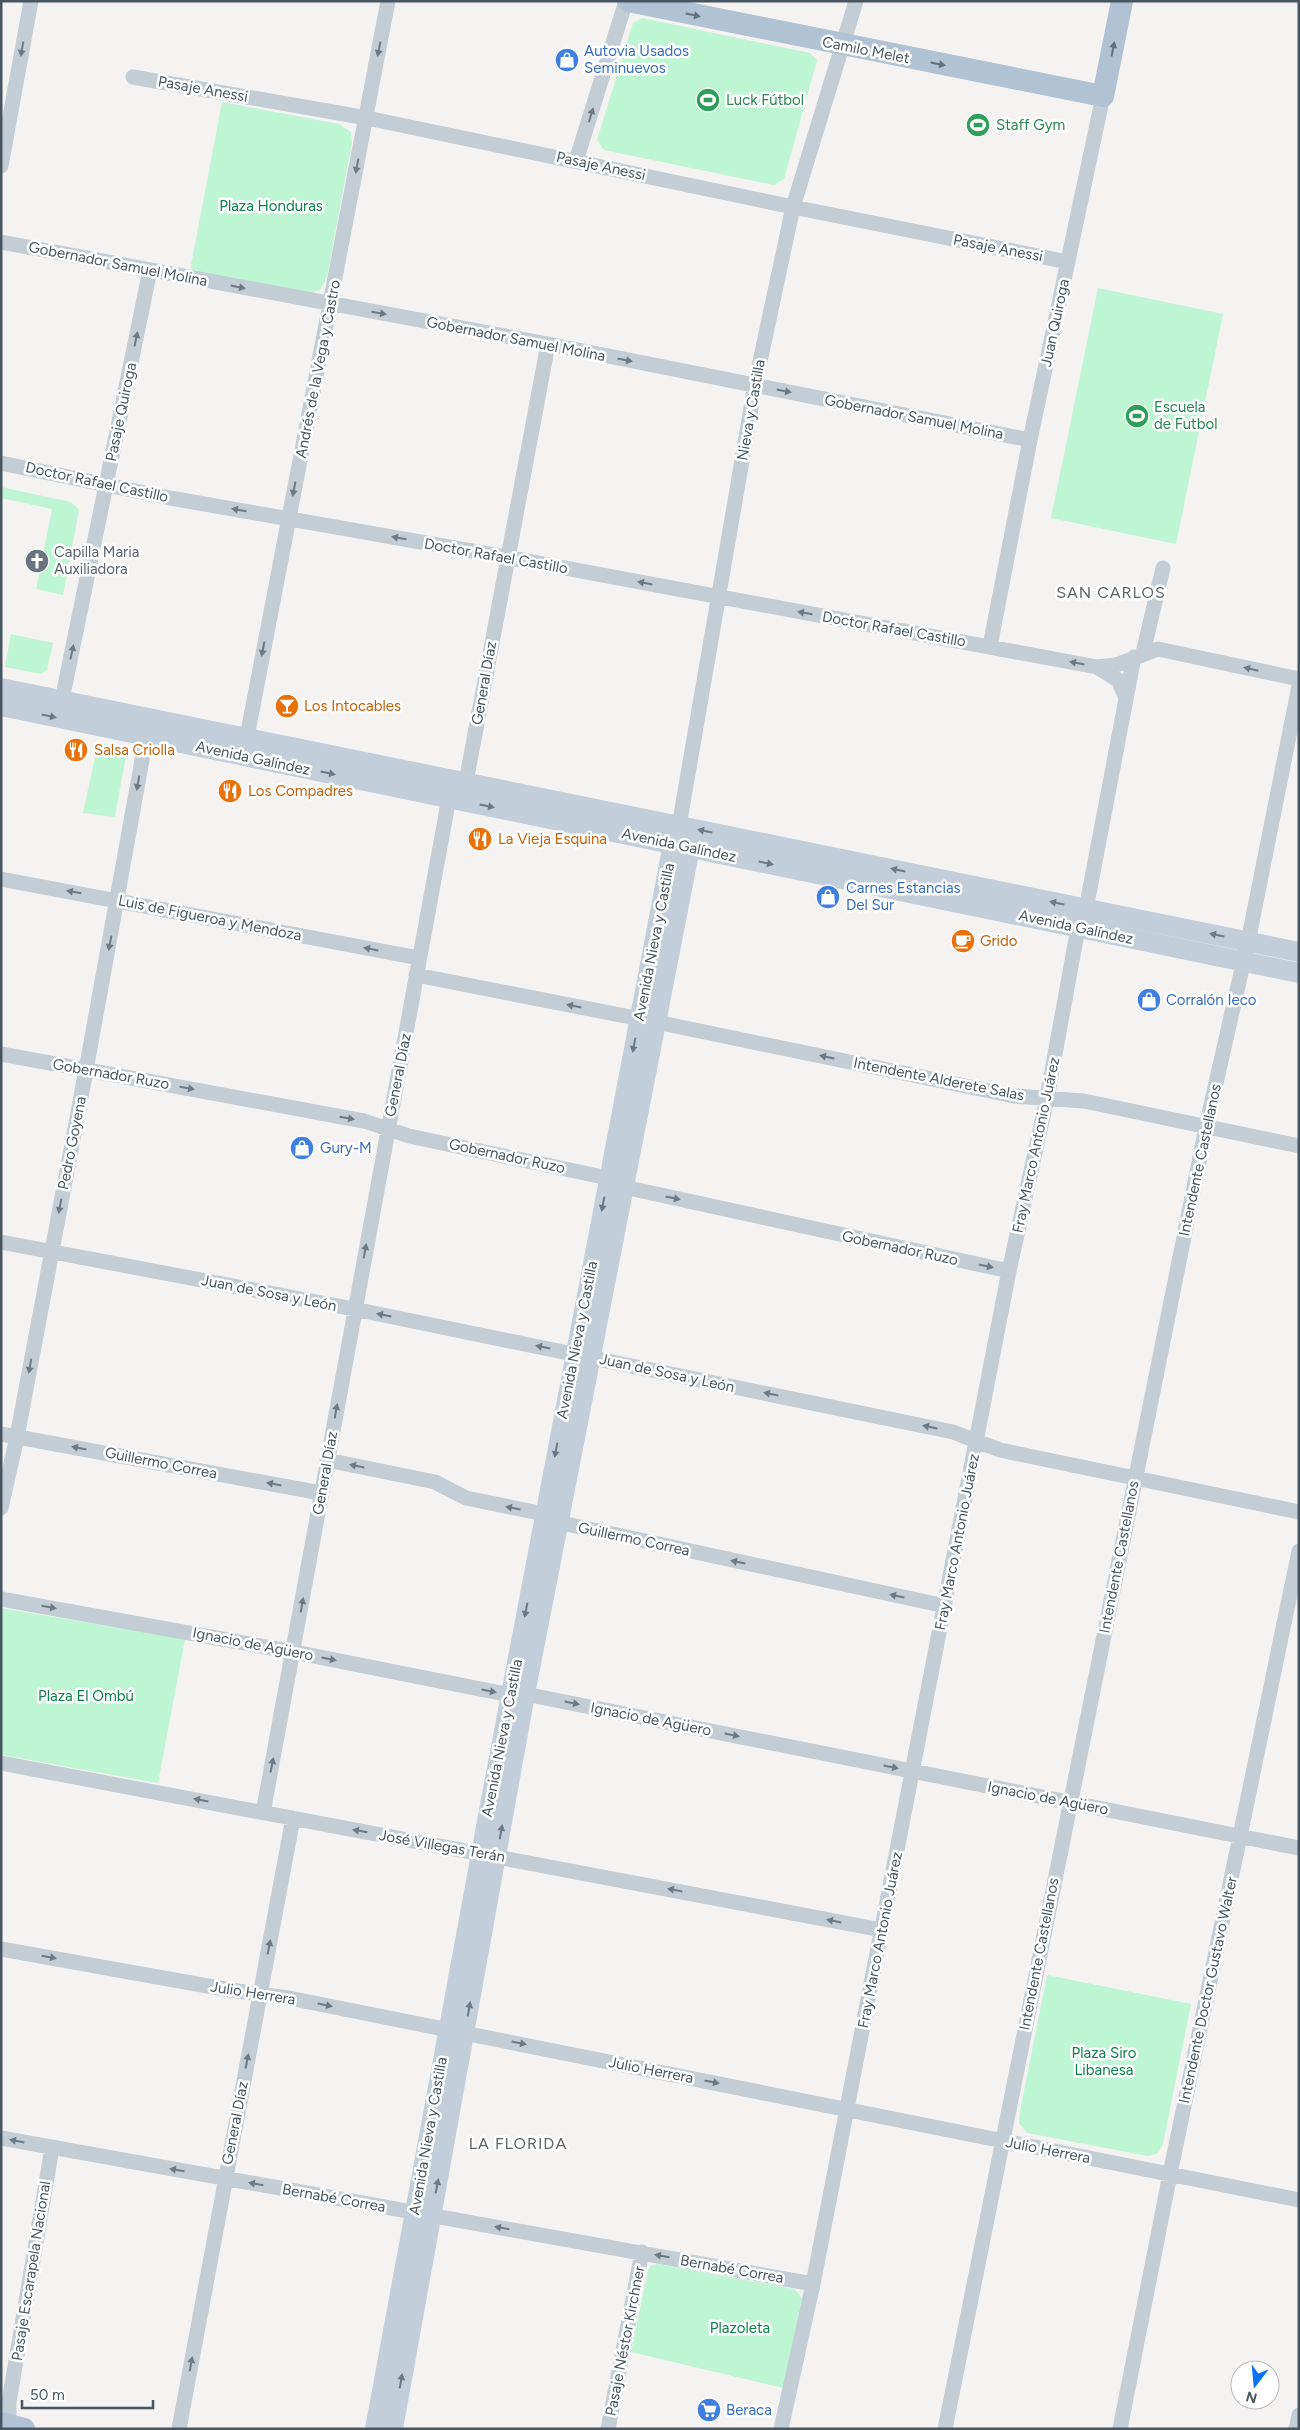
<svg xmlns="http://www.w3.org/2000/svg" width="1300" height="2430" viewBox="0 0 1300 2430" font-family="Figtree,sans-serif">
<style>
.green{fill:#bef5d3}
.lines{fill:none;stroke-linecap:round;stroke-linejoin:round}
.street{stroke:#c2cdd5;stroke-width:15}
.secondary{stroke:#c2ceda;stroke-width:20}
.primary{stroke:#b0c2d3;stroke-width:22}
.oneway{fill:#62717e}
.oneway2{fill:#6d7a84}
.oneway3{fill:#6d7a86}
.labels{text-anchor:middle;stroke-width:5;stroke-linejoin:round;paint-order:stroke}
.street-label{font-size:15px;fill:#485662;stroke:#fff}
.shop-label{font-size:15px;fill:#366cbe;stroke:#fff;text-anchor:start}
.leisure-label{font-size:15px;fill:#27864d;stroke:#fff;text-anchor:start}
.park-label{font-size:15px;fill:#0d8247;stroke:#fff}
.worship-label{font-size:15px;fill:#5b616d;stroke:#fff;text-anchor:start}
.food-label{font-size:15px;fill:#c56008;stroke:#fff;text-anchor:start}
.neighbourhood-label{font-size:16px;letter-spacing:1px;fill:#5e6368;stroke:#fff}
</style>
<rect width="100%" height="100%" fill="#f5f2f2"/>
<!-- green -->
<path class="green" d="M642,18l168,35 7,7 -33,119 -10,6 -170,-35 -7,-10 36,-117z
M222,102l117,22 12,8 1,10 -25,135 -7,13 -10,3 -120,-22z
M1098,288l125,26 -47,230 -125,-26z
M1,487l70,15 8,8 -16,85 -27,-6 16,-80 -51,-11z
M11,634l42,9 -6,27 -6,4 -36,-7z
M98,743l21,3 7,9 -11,62 -32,-4z
M1,1608l184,31 -27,144 -157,-28z
M1047,1975l144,29 -28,140 -5,9 -10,3 -121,-23 -8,-10 1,-12z
M658,2264l136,25 8,9 -19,90 -152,-36 17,-82 4,-5z"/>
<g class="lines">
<!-- street -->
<path class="street" d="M133,77l234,41 426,89 275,55
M576,161l50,-160
M1,166l30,-165
M1,242l547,102 482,96
M1,463l169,35 336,59 591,110 19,-2 42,-16 141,30
M990,646l40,-206 73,-344
M1143,653l20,-85
M1097,667l21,13 8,18
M62,700l88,-430
M247,737l141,-736
M679,826l76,-441 38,-178 63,-206
M1,879l418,79
M416,975l240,47 358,74 70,5 215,45
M1,1054l363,67 45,15 199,42 16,9 385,84
M1,1242l353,67 599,123 47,18 299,62
M1,1434l320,59
M327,1460l108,22 31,16 78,16 13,8 388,84
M1,1508l16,-71 69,-367 62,-343
M1,1599l293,53 216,43 15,-1 774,154
M1,1763l881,167
M263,1813l186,-1015 17,-16 82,-438
M1,1949l229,41 59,8 1010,202
M1,2138l812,146
M9,2429v-27l43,-254
M179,2429l114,-611
M608,2429l34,-177
M781,2429l32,-145 196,-1013 38,-173 31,-170 8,-19 48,-252
M945,2429l261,-1302 42,-185 51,-256
M1120,2429l50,-255 129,-623
M1296,2429l3,-14"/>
<!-- secondary -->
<path class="secondary" d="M1,688l1298,264
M1,706l1298,267
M375,2429c96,-529 196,-1057 298,-1585l6,-18
M393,2429l132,-735 165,-846 -11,-22"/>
<!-- primary -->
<path class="primary" d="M628,1l475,95 19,-95
M1,2423l23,6"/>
</g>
<!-- one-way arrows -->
<defs><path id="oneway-solid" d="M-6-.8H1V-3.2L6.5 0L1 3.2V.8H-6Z" transform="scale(1.25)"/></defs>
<g class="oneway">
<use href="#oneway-solid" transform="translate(693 15) rotate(12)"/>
<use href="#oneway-solid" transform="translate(1113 49) rotate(-79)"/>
<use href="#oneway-solid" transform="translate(938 64) rotate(11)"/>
</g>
<g class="oneway2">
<use href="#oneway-solid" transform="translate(22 49) rotate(100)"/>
<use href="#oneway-solid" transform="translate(379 49) rotate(101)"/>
<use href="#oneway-solid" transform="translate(591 115) rotate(-73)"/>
<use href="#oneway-solid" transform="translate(357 166) rotate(101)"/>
<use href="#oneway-solid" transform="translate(238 287) rotate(11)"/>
<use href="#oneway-solid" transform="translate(379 313) rotate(10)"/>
<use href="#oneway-solid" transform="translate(136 339) rotate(-78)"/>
<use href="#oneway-solid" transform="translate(625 360) rotate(11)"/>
<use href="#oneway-solid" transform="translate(784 391) rotate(11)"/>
<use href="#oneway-solid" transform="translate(294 489) rotate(101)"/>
<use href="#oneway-solid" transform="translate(239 510) rotate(-170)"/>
<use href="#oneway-solid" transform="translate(399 538) rotate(-170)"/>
<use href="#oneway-solid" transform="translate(645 583) rotate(-169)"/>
<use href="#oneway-solid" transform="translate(805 613) rotate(-170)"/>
<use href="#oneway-solid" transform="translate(263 649) rotate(101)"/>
<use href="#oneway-solid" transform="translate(72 652) rotate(-78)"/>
<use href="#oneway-solid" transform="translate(1077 663) rotate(-169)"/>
<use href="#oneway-solid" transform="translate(1251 669) rotate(-167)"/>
<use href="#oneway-solid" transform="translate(138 783) rotate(100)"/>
<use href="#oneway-solid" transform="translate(74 892) rotate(-170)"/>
<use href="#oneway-solid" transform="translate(110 943) rotate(101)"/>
<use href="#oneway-solid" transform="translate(371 949) rotate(-169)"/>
<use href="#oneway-solid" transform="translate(574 1006) rotate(-169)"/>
<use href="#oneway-solid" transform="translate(827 1057) rotate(-168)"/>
<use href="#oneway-solid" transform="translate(187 1088) rotate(10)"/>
<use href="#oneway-solid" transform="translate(347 1118) rotate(10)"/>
<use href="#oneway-solid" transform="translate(673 1198) rotate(12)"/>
<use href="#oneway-solid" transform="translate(60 1206) rotate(101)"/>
<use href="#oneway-solid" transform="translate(365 1251) rotate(-80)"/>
<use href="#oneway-solid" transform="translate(986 1266) rotate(12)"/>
<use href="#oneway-solid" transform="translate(384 1315) rotate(-169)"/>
<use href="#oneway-solid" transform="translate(543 1347) rotate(-169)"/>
<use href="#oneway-solid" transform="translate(30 1366) rotate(100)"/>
<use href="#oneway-solid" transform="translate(771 1394) rotate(-168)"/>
<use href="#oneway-solid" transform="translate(336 1411) rotate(-80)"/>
<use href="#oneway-solid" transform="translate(930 1427) rotate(-168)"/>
<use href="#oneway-solid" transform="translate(79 1448) rotate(-169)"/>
<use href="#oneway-solid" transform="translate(357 1466) rotate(-169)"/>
<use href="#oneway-solid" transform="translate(274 1484) rotate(-169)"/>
<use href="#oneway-solid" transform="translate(513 1508) rotate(-169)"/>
<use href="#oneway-solid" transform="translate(738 1562) rotate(-168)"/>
<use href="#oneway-solid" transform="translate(897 1596) rotate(-168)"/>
<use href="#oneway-solid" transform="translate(302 1605) rotate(-80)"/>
<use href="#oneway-solid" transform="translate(49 1607) rotate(10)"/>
<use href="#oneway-solid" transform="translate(329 1659) rotate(11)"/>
<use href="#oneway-solid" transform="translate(489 1691) rotate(11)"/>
<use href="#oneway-solid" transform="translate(572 1703) rotate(11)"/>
<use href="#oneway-solid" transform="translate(732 1735) rotate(11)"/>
<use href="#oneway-solid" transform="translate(272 1765) rotate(-79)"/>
<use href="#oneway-solid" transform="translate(891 1767) rotate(11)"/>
<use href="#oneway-solid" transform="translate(201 1800) rotate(-169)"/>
<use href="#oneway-solid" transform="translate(360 1831) rotate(-170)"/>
<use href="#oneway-solid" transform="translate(675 1890) rotate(-169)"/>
<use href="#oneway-solid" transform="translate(834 1921) rotate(-169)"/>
<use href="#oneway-solid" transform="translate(269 1947) rotate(-79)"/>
<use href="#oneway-solid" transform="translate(49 1957) rotate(10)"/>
<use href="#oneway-solid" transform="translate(325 2005) rotate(11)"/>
<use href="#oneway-solid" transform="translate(519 2043) rotate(11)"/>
<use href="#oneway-solid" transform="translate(247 2061) rotate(-79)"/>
<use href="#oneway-solid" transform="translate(712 2082) rotate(11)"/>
<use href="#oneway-solid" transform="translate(17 2141) rotate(-169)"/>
<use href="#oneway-solid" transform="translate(177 2170) rotate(-170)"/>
<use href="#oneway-solid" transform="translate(256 2184) rotate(-170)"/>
<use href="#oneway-solid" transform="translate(502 2228) rotate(-170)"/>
<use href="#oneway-solid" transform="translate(662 2256) rotate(-170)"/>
<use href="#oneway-solid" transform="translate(191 2364) rotate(-80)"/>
</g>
<g class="oneway3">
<use href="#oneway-solid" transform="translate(49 716) rotate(12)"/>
<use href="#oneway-solid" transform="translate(328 773) rotate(12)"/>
<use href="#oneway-solid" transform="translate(487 806) rotate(12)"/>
<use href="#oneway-solid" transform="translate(705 831) rotate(-168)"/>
<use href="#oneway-solid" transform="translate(766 863) rotate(12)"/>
<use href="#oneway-solid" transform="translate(898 870) rotate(-168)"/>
<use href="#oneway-solid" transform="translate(1057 903) rotate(-168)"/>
<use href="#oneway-solid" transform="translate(1217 935) rotate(-168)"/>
<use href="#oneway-solid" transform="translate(634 1045) rotate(101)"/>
<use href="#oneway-solid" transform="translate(603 1204) rotate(101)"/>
<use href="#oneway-solid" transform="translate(556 1450) rotate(101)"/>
<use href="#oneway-solid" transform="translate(526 1610) rotate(101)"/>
<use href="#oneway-solid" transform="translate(501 1832) rotate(-80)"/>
<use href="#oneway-solid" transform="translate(469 2009) rotate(-80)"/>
<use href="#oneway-solid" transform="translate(437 2186) rotate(-80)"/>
<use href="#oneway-solid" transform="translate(401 2381) rotate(-80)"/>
</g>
<!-- icons -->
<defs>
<g id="shop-disc" transform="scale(1.25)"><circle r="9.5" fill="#3f7fe0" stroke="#fff"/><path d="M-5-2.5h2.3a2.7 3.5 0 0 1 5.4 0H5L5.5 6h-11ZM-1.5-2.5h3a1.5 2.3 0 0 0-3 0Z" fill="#fff"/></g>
<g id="stadium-disc" transform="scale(1.25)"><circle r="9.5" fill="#2e9e5b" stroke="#fff"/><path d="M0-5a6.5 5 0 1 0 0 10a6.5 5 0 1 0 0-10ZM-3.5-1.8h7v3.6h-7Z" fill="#fff"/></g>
<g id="church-disc" transform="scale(1.25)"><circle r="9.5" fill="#6b7280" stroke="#fff"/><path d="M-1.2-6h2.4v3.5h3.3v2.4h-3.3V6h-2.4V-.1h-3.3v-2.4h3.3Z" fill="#fff"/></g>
<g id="bar-disc" transform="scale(1.25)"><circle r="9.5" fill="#e8710a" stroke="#fff"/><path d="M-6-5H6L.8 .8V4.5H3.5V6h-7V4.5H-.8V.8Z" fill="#fff"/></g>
<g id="restaurant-disc" transform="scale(1.25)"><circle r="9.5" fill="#e8710a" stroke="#fff"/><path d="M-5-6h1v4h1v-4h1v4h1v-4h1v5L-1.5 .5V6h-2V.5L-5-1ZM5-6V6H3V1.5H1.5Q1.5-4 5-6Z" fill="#fff"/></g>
<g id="cafe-disc" transform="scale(1.25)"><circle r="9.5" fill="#e8710a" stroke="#fff"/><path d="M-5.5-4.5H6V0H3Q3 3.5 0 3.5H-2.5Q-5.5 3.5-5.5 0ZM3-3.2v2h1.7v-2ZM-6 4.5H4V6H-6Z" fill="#fff"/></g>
<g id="supermarket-disc" transform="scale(1.25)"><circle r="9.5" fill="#3f7fe0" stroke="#fff"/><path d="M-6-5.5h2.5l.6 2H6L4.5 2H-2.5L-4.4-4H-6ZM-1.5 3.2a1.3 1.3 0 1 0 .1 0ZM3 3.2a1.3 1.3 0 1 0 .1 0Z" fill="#fff"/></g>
</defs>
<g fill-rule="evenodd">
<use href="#shop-disc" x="567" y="60"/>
<use href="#stadium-disc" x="708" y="100"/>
<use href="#stadium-disc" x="978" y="125"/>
<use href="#stadium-disc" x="1137" y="416"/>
<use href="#church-disc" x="37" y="561"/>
<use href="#bar-disc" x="287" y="706"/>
<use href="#restaurant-disc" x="76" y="750"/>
<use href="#restaurant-disc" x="230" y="791"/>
<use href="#restaurant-disc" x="480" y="839"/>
<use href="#shop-disc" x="828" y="897"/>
<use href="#cafe-disc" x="963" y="941"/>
<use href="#shop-disc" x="1149" y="1000"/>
<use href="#shop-disc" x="302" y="1148"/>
<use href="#supermarket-disc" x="709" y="2410"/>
</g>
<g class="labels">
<!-- street labels -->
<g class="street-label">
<text transform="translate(866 50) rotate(11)" y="5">Camilo Melet</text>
<text transform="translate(203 89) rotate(10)" y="5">Pasaje Anessi</text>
<text transform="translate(601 166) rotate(12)" y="5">Pasaje Anessi</text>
<text transform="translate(998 248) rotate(11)" y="5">Pasaje Anessi</text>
<text transform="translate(118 264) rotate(11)" y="5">Gobernador Samuel Molina</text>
<text transform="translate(1055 323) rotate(-78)" y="5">Juan Quiroga</text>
<text transform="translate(516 339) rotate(11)" y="5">Gobernador Samuel Molina</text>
<text transform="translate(318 369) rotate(-79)" y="5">Andrés de la Vega y Castro</text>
<text transform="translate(751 410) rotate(-80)" y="5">Nieva y Castilla</text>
<text transform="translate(121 412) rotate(-78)" y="5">Pasaje Quiroga</text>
<text transform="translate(914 417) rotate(11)" y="5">Gobernador Samuel Molina</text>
<text transform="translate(97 482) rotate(12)" y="5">Doctor Rafael Castillo</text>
<text transform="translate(496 556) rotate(10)" y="5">Doctor Rafael Castillo</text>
<text transform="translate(894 629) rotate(10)" y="5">Doctor Rafael Castillo</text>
<text transform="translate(484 683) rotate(-80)" y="5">General Díaz</text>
<text transform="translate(253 758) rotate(12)" y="5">Avenida Galíndez</text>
<text transform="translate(679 845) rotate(12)" y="5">Avenida Galíndez</text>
<text transform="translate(210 918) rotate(11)" y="5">Luis de Figueroa y Mendoza</text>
<text transform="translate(1076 927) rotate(12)" y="5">Avenida Galíndez</text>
<text transform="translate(654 942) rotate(-79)" y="5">Avenida Nieva y Castilla</text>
<text transform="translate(111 1074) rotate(10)" y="5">Gobernador Ruzo</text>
<text transform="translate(398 1075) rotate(-79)" y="5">General Díaz</text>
<text transform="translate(939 1079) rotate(11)" y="5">Intendente Alderete Salas</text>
<text transform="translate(72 1143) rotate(-79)" y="5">Pedro Goyena</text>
<text transform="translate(1036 1145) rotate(-78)" y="5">Fray Marco Antonio Juárez</text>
<text transform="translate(507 1156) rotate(12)" y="5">Gobernador Ruzo</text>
<text transform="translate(1200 1160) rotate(-78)" y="5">Intendente Castellanos</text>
<text transform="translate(900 1248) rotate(12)" y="5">Gobernador Ruzo</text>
<text transform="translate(269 1293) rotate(11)" y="5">Juan de Sosa y León</text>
<text transform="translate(577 1340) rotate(-79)" y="5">Avenida Nieva y Castilla</text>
<text transform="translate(667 1373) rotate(12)" y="5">Juan de Sosa y León</text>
<text transform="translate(161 1463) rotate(11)" y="5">Guillermo Correa</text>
<text transform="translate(325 1473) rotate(-80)" y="5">General Díaz</text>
<text transform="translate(634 1539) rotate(12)" y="5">Guillermo Correa</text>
<text transform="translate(957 1542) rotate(-79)" y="5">Fray Marco Antonio Juárez</text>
<text transform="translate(1119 1557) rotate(-79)" y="5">Intendente Castellanos</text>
<text transform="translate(253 1644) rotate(11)" y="5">Ignacio de Agüero</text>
<text transform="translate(651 1719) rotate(11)" y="5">Ignacio de Agüero</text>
<text transform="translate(502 1738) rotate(-79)" y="5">Avenida Nieva y Castilla</text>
<text transform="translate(1048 1798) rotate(11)" y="5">Ignacio de Agüero</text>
<text transform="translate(442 1846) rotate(10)" y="5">José Villegas Terán</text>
<text transform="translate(880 1940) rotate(-79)" y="5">Fray Marco Antonio Juárez</text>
<text transform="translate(1039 1954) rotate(-79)" y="5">Intendente Castellanos</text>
<text transform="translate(1208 1990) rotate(-78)" y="5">Intendente Doctor Gustavo Walter</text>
<text transform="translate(253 1993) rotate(9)" y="5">Julio Herrera</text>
<text transform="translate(651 2070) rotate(11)" y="5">Julio Herrera</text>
<text transform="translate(235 2123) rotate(-79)" y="5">General Díaz</text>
<text transform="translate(428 2136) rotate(-80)" y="5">Avenida Nieva y Castilla</text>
<text transform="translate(1048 2150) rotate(11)" y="5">Julio Herrera</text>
<text transform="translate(334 2198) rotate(10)" y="5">Bernabé Correa</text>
<text transform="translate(732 2269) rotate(10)" y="5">Bernabé Correa</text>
<text transform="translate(31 2271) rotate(-81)" y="5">Pasaje Escarapela Nacional</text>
<text transform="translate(625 2341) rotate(-79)" y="5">Pasaje Néstor Kirchner</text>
</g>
<!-- shop labels -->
<g class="shop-label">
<text x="584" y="56">Autovia Usados<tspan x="584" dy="17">Seminuevos</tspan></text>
<text x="846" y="893">Carnes Estancias<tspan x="846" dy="17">Del Sur</tspan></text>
<text x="1166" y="1005">Corralón Ieco</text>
<text x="320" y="1153">Gury-M</text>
<text x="726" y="2415">Beraca</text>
</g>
<!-- leisure labels -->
<g class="leisure-label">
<text x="726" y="105">Luck Fútbol</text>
<text x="996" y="130">Staff Gym</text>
<text x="1154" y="412">Escuela<tspan x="1154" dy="17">de Futbol</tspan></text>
</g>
<!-- park labels -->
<g class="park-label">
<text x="271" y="211">Plaza Honduras</text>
<text x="86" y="1701">Plaza El Ombú</text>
<text x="1104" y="2058">Plaza Siro<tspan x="1104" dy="17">Libanesa</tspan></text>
<text x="740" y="2333">Plazoleta</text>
</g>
<!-- worship labels -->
<g class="worship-label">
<text x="54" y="557">Capilla Maria<tspan x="54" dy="17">Auxiliadora</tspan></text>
</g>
<!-- food labels -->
<g class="food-label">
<text x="304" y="711">Los Intocables</text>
<text x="94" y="755">Salsa Criolla</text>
<text x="248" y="796">Los Compadres</text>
<text x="498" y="844">La Vieja Esquina</text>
<text x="980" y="946">Grido</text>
</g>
<!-- neighbourhood labels -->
<g class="neighbourhood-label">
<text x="1111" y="598">SAN CARLOS</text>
<text x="518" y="2149">LA FLORIDA</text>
</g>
</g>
<!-- border -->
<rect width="1300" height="2430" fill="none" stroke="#485662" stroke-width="5"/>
<!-- north arrow -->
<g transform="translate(1255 2385) rotate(196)"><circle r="24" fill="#ffffff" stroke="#b6bbc0"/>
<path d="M0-4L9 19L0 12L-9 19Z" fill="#0772fa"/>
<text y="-8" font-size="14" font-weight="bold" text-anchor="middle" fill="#485662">N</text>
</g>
<!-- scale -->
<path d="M22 2400v8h131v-8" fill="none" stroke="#485662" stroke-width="2.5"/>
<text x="30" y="2400" font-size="15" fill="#485662" stroke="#ffffff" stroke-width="4" paint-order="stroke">50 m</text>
</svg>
